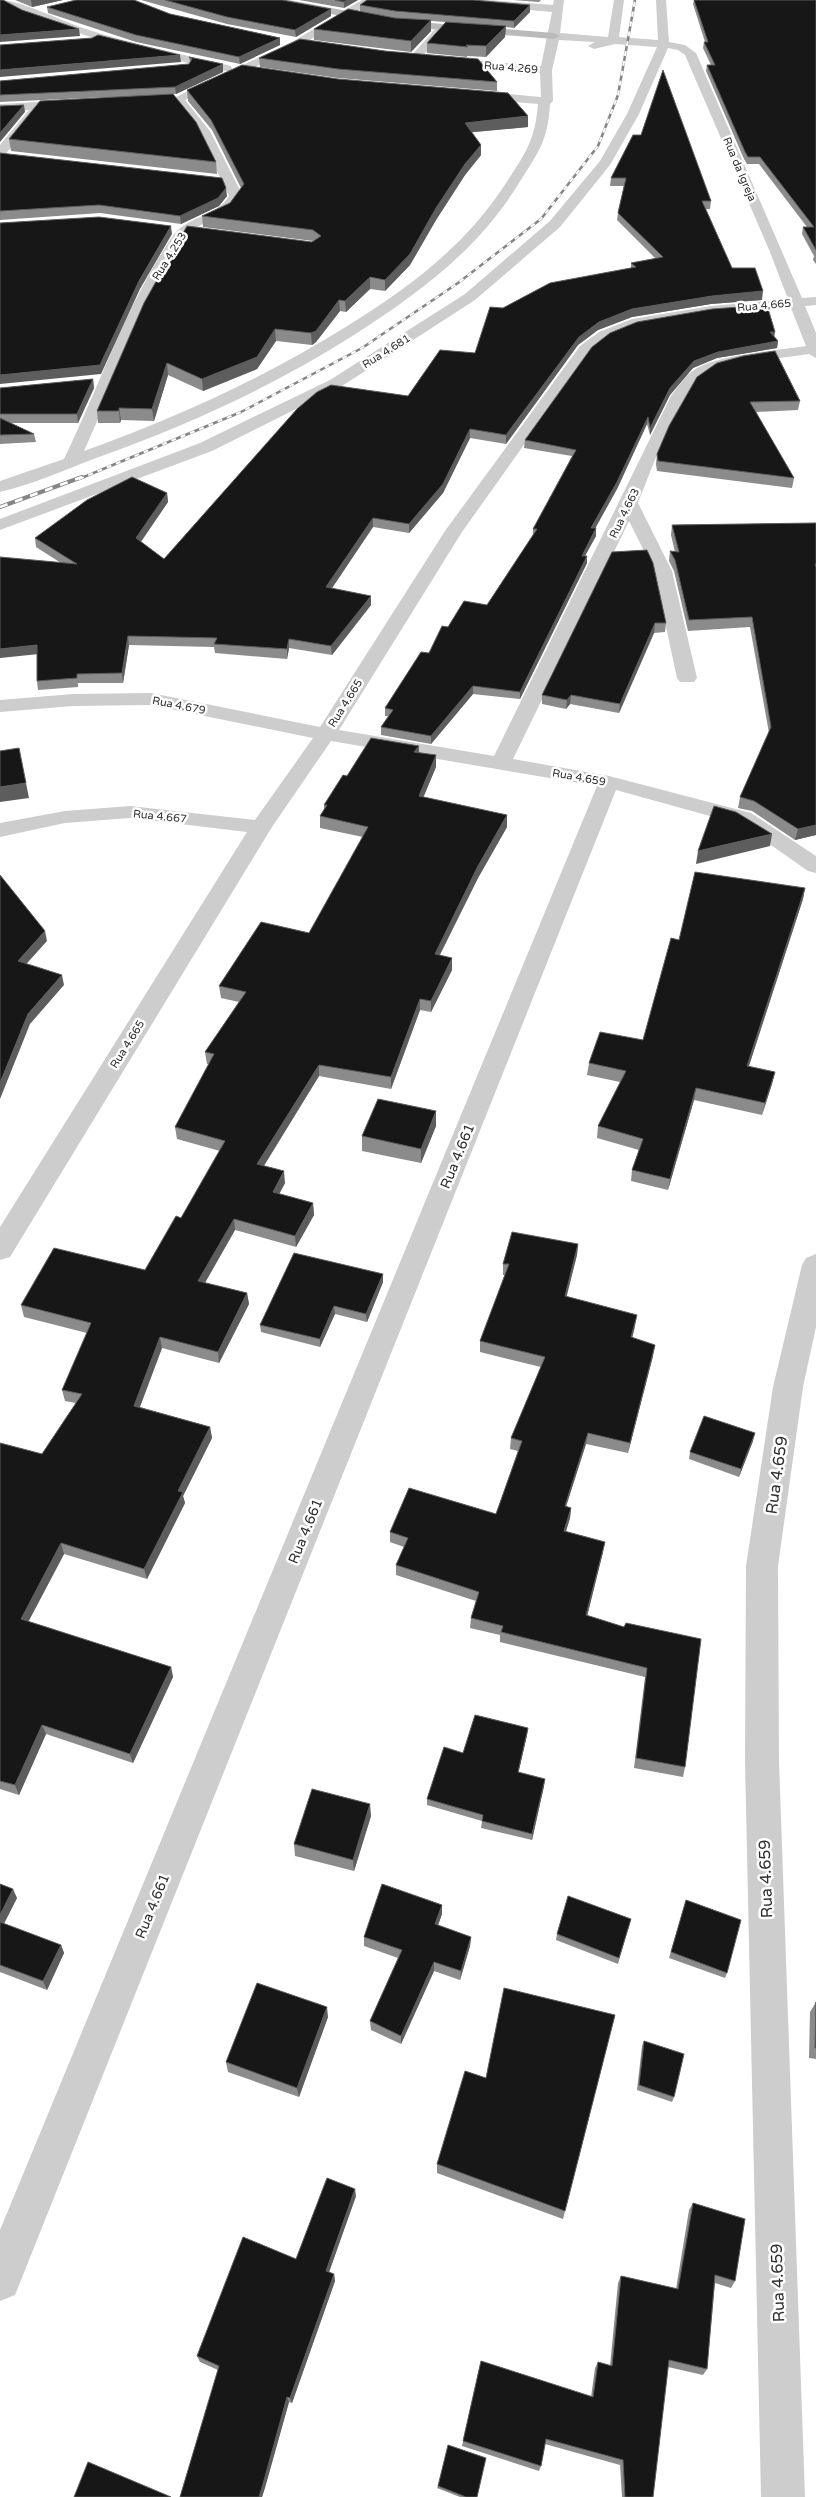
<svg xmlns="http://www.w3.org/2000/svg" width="816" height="2497" viewBox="0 0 816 2497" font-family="'Varela Round',sans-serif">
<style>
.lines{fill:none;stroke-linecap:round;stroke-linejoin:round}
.street{fill:#cdcdcd;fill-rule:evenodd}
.secondary{fill:#bababa;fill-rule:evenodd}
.rail-far1-casing{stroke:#858585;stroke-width:2.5}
.rail-casing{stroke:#858585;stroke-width:4}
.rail-far1{stroke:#fff;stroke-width:2;stroke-dasharray:5;stroke-linecap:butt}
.rail{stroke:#fff;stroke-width:2.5;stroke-dasharray:8;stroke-linecap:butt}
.wall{fill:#8b8b8b}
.shaded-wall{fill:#5d5d5d}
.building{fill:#171717;stroke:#5d5d5d}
.labels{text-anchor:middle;stroke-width:5;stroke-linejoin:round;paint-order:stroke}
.far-street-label{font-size:11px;fill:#303030;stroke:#fff}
.street-label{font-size:14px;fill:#303030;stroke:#fff}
.near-street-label{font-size:16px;fill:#303030;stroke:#fff}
</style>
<rect width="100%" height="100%" fill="#fff"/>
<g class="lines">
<!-- street -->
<path class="street" d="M0,0c20,0 64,22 86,29 48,16 97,25 145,37l1,4 60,-28 70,-42h13l-75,46 -115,54 25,31 33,65c-18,28 -42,21 -58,42l-41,76 -60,137c93,-34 176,-71 260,-123 65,-40 123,-83 164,-148 19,-29 27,-41 30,-76l-62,-5 -6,-4 6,-4 65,6 -1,-24 -95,-9 -6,-3 6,-3 96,8 11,-54 -101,-9 -5,-3h43l64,5 1,-5h10l-4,33 48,4 6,-37h10l-5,37 39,3 -2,-40h10l3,42 16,3 11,8 106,245 14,-1v8l-11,1 11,27v25l-7,-4c-29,5 -79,6 -104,22 -29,20 -53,94 -67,127l34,68 25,107 -3,4h-14l-3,-4 -23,-107 -25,-50 -116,238 96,17 142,37 65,43v17l-8,-2 -50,-35 -23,-13 -119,-33 -595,1490 -6,15 -15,6v-71l597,-1444 -266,-45 -59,86 -262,430 -10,3v-33l247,-395 -117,-14 -65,5 -65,14v-14l65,-12 65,-5 125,14 58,-82 -162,-33 -78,1 -73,6v-12l73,-6 78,-1 169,34 125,-196 135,-185 19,-14 33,-13 79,-13 77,-7 -18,-47 -85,-197 -7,-5 -10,-2 -29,66 -29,51 -50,62 -85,73 -133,86 -130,65 -212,79v-11l200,-76 130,-63 135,-86 85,-73 50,-60 27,-47 30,-67 -42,-3 -21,5 -6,-3 7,-4 -36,-2 -7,30 1,31 -3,3c-2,37 -12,49 -31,79 -41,67 -100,110 -165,152 -82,52 -166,90 -258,123 -31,12 -63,26 -96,34v-11l64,-22c36,-74 62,-154 108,-222 15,-22 44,-19 57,-41l-31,-64 -26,-33 57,-28c-17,0 -36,-7 -53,-11 -60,-14 -119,-32 -176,-57zM791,308l15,38c-30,5 -87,8 -112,24 -9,6 -16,17 -23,26l-177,360 -155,-26 123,-198 128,-180 19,-14 27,-11 75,-13z
M442,25l5,3 -1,2 -27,30h-8v-4l27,-30z
M74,100l6,4 -2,3 -44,3 4,3 -2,3 -32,40 -4,1v-12l29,-35 -29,2v-8z
M816,1254v73l-13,60 -25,179 1,195 26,736h-44l-16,-736 1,-195 27,-179 29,-122 4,-7z"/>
<!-- secondary -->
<path class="secondary" d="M267,0h22l106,20 159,13 6,3 -6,3 -159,-13 -123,-23z"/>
<!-- rail-far1 casing -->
<g class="rail-far1-casing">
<path id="rail-far1" d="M79,479l162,-67 121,-64 96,-65 83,-64 57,-73 20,-51 17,-95"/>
</g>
<!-- rail casing -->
<g class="rail-casing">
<path id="rail" d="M0,507l82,-30"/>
</g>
<!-- rail-far1 -->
<use href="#rail-far1" class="rail-far1"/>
<!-- rail -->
<use href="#rail" class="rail"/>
</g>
<!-- wall -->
<path class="wall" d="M15,0h48l-31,7z
M141,0h141l49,16 -35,21 -69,-13z
M299,0h59l-14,8z
M513,0h28l-2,2z
M694,0h122v264l-3,-4 1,-4 -12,-22 1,-7h4l-48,-63h-12l-3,-5 -38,-88 1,-6h4l-8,-17 1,-6h1l-12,-38z
M360,5h170v7l-16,16 -8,-1 -1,10 -19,20 -19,-1v1l-40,-4v-10l19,-21 -15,-1v10l-20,21 -97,-12v-11l46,-18z
M47,7l123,7 110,24v7l-40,19 -104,-22 -88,-29z
M189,57l34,15 -47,22h-3l43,68 1,12 -206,-23 -2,-12 99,-42 -108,5v-21l189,-17 1,-2z
M259,58l238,24v9l-159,-13 -78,-11z
M187,90l341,37 -56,5 9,23 -16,20 -29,45 -26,45 -25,26 -15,-2 -24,23 -6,-1 -24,31 -4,3 -36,-4 -19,28 -54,22 -35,-16 -14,46 -33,-1 -1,3h-22l-1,-12 216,-170 -110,-14 -1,-11 28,-13 11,-15 -29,-58 -24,-29z
M633,135l78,66 -1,8h-4l26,59 30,32 -51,4 -79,13 -34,13 -20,15 -72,99 -36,-6 -27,55 -34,40 -36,-6 -41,61 39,17 -39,50 -43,-7 -2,11 -72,-6 -1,-6 -85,-2 -6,38h-45v4l-40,3 -1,-9 24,-118 -25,-16 -1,-9 132,-45 1,9 -27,40 23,17 244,-163 67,-43 28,-45 128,-40v-5l25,-4 -39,-39 1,-7 6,-27h-14l1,-8z
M0,153l227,43 -8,10 -38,18 -81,-11 -100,7z
M775,337l3,4 -1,7 -60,10 -24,10 -23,27 -20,40 -3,-11 -30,65 -22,39h1v8l-11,20 2,7 -67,136 -47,-5 -42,50 -50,-9v-8l7,-11h-3v-8l44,-55 19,-26 39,-22 46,-70v-6l39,-73 -48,-8 1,-8 67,-93z
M697,377l103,24 -2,9 -42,2 38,66 -2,10 -135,-17 -1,-7 1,-10z
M93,379l1,9 -16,35h-68l24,11 2,8 -36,2v-56z
M816,523v312l-21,5 -43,-29 -14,-3 2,-11 29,-64 -19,-106 -62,4 -14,-60 -5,-10 1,-10 5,1 -4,-17 1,-10z
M612,552l54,71 -1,9 -11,1 -35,80 -49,-9 -4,5 -24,-5v-9z
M419,753l17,2v12l-13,30 84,30 -29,51 -38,77 12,15 -21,42 -11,-2 -29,79 -72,-13 -55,90 21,17 -6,11 34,9 1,12 -18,32 -61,-17 -30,53 42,10 2,11 -30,59 -57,-15 -22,59 70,20 2,11 -29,58 2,7 -38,76 -83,-25 -36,68 143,45 2,10 -40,86 -87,-29 -27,61 -19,-6v-346l42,11 34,-51 -11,-2 -3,-11 25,-57 -63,-16 -3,-12 124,-35 36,-52 39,-67 -43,-12 -2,-12 34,-63h-2l-2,-12 34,-50 -18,-4 -2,-12 90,-53 54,-96 -43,-9v-12l4,-7v-4l23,-29z
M805,888l-2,11 -54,167 26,6 -3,12 -10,31 -68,-15 -26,90 -37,-9 1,-11 7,-20 -42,-12 1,-12 22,-44 -33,-7 2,-12 54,-23 36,-100z
M436,1126l-15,37 -59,-12v-15z
M578,1244l-1,11 -11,41 69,30 -3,11 21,19 -25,97 -42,-9 -20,62 5,2 -1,10 -4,13 37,21 -16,64 37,11 77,12 -16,128 -2,10 -49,-9 11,-91 -145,-35v-7l-30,-7 1,-10 5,-17 -80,-26v-10l8,-18 -14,-5v-10l106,-18 22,-63 -8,-2 1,-11 30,-71 -61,-15v-11l25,-66h-2v-11z
M383,1274v8l-16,40 -32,-8 -15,33 -59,-15 -1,-7z
M753,1441l-14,36 -50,-18 1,-7z
M528,1728l-1,7 -9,38 26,13 -12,54 -51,-12 1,-7 -55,-16v-6l36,-46z
M371,1816l-17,55 -59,-15 -1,-12z
M0,1884l17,14 -13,26 57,21 3,8 -17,37 -47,-18z
M686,1900l41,73 -2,5 -56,-20z
M442,1905v9l-4,11 33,12 -1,9 -10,34 -26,-9 -33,73 -30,-14 -1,-9 28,-63 -34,-12v-9z
M631,1919l-13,45 -62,-24 1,-6z
M816,2002v57l-7,-1 1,-46z
M615,2015l-52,204 -126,-46v-9l49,-86z
M328,2017l-29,80 -71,-25 -2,-10z
M644,2041l30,56 -2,5 -35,-12 5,-44z
M356,2196l-27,76 5,2 1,7 -43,122 -3,-1 -27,95h-82l38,-127 -18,-8 -3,-6 99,-97z
M693,2203l42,78 -4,7 -16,-5 -8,86 -4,6 -35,-8 -15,130h-31l-2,-32 -75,-21 -4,22 -2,5 -77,-25 19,-85 110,36 4,-29 3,-6 12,4 8,-83 3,-7 55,13 13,-79z
M438,2486l39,11h-17l-23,-9z"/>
<!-- shaded-wall -->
<path class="shaded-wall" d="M31,0h32l-31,7z
M347,0h11l-14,8v-6z
M530,5v7l-16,16v-7z
M331,9v7l-35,21 -1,-7z
M431,20v11l-20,21v-11z
M506,26l-1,11 -19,20v-11z
M79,29l1,7 -80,6v-7z
M280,38v7l-40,19 -1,-7z
M180,55l1,7 -181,15v-7z
M223,64v8l-47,22 -1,-7z
M24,105l1,7 -25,30v-9z
M528,116v11l-64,6 1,-10z
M481,145v10l-16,20 -29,45 -26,45 -25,26v-11l51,-72 29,-44z
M226,188l1,8 -8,10 -38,18 -1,-8z
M171,226l1,8 -32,55 -39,85 -101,10v-9l139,-94z
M370,277v12l-24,23 -1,-11z
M763,291l-1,9 -51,4 -79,13 -34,13 -20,15 -72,99v-9l73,-98 20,-15 33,-13 80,-13z
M339,300l1,11 -24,31 -4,3 -1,-12z
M275,329l1,12 -19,28 -54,22 -1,-12z
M770,332h5l-1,7z
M778,341l-1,7 -60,10 -24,10 -23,27 -20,40v-7l20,-40 24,-27 24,-9z
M167,363l1,12 -14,46 -2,-12z
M93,379l1,9 -16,35 -1,-9z
M119,408l2,12 -1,3 -1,-12z
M648,417l-1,7 -30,65 -26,47v-8z
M470,429v9l-27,55 -34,40v-9z
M167,493l1,9 -31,45 -1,-9z
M373,518v9l-47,70v-10z
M596,528v8l-15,27 1,-7z
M587,556v7l-67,136v-7z
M371,596v9l-39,50 -1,-9z
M655,623l-1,10 -35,80 1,-9z
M128,636l1,9 -6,38 -1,-10z
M289,639v9l-2,11v-10z
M37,645l2,9 -39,4v-9z
M473,686v8l-42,50v-8z
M571,695l-1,9 -4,5 1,-9z
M419,746v12l-5,-6z
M436,755v12l-17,41v-12z
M26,783l3,15 -29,4v-15z
M507,815v12l-29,51 -44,88 1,-12 43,-88z
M816,825v10l-21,5 3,-11z
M772,834l-2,12 -74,18 2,-13z
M805,888l-2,11 -58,179 2,-12z
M45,931l2,10 -27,30 -2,-10z
M452,958v12l-21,42v-11z
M62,975l2,10 -34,39 -30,75v-16l28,-69z
M420,999v11l-29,79v-12z
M319,1065v11l-61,99 -1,-11z
M775,1072l-3,12 -10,31 3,-12z
M696,1088l-2,12 -26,90 2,-11z
M436,1111v15l-15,37v-14z
M284,1171l1,12 -11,21 -1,-12z
M313,1203l1,12 -18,32 -1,-11z
M234,1219l1,11 -36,63 -1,-12z
M578,1244l-1,11 -13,52 1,-11z
M383,1274v8l-16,40 -1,-8z
M247,1293l2,11 -30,59 -1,-11z
M334,1306l1,8 -15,33v-8z
M637,1315l-2,11 -5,22 1,-11z
M160,1337l2,11 -26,69 -2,-11z
M655,1345l-2,11 -25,97 2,-10z
M210,1427l2,11 -29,58 2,7 -38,76 -3,-10 34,-78z
M588,1433l-2,11 -23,72 2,-10z
M755,1433l-2,8 -14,36 2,-8z
M571,1508l-1,10 -7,23 1,-10z
M605,1542l-2,10 -18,73 1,-10z
M61,1543l3,11 -40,76 -3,-11z
M171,1667l2,10 -40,86 -3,-9z
M42,1725l4,9 -27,61 -4,-10z
M528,1728l-1,7 -10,44 1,-7z
M545,1779l-1,7 -12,54v-6z
M370,1804l1,12 -17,55 -1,-11z
M13,1889l4,9 -16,31 -1,-1v-13z
M442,1905v9l-7,20v-10z
M471,1937l-1,9 -10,34 1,-9z
M61,1945l3,8 -17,37 -4,-9z
M434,1962v9l-33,73v-8z
M327,2007l1,10 -29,80 -2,-9z
M355,2189l1,7 -29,82 -1,-7z
M334,2274l1,7 -43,122 -2,-5z
M287,2397l2,5 -24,86 -3,9h-3z"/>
<!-- building -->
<path class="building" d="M0,0h3l19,10 57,19 -79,6z
M76,0h58l36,14 110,24 -41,19 -103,-22 -89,-28z
M165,0h117l49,9 -36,21 -68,-13z
M335,0h12l-3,2z
M367,0h106l57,5 -16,16 -119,-10 -35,-6z
M694,0h122v250l-13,-23h11l-54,-70h-12l-3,-5 -38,-87h8l-11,-23h4z
M348,9l47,9 36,2 -20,21 -97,-12z
M446,22l60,4 -20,20 -20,-1 2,2 -41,-4z
M98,35l82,20 -180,15v-25l92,-7z
M300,39l85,12 93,8 19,23 -159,-13 -79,-11z
M189,57l34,7 -48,23 -175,8v-14l189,-17 3,-5z
M242,65l96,14 170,14 20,23 -63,7 16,22 -16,19 -29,44 -26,46 -25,26 -15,-3 -25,24 -6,-1 -23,31 -5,2 -36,-4 -18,28 -55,22 -35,-16 -15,46 -33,-1v3h-22l47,-108 43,-77 125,16 9,-6 -8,-6 -111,-14 28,-13 14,-19 -33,-64 -24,-30z
M663,70l48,131h-9l30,67h23l8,23 -51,5 -80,13 -33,13 -20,15 -73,98 -36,-6 -27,55 -34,40 -36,-6 -47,69 45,9 -40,50 -42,-7 -2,10 -73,-5 3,-6 -89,-2 -6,37 -45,1v4l-40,3v-36l-37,4v-92l77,7 -42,-26 52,-38 45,-23 35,16 -31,45 28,21 133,-150 20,-17 14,-7 77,11 32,-46 35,3 15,-46 13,1 47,-25 86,-16 -5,-4 32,-6 -45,-44 8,-35h-15l22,-43h8z
M173,94l23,28 20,40 -207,-23 31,-38z
M24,105l-24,28v-27z
M0,153l222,25 4,10 -8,10 -38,18 -81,-11 -99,6z
M99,217l72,9 -32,55 -39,84 -100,10v-152z
M767,305l8,27h-5l8,9 -60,11 -24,9 -24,27 -20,40 -2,-11 -31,65 -26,46h5l-14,28h5l-67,136 -47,-6 -42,50 -50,-9 12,-17 -8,-2 36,-56 8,1 13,-27 6,1 16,-26 23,4 50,-76h-4l43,-79 -51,-10 67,-93 18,-14 27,-11 75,-13z
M775,351l25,50 -50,1 44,76 -136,-17 -1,-7 12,-28 28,-49 20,-14 26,-7z
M93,379l-16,35h-77v-26z
M0,418l34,16 -34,1z
M816,523v41h-1l1,3v258l-18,4 -44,-28 -14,-4 31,-70 -19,-110 -63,3 -14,-60 -5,-9 9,1 -7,-27z
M647,550l6,13 13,60h-11l-35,81 -49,-9 -4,5 -25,-5 70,-143z
M371,738l48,8 -5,6 22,3 -17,41 88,19 -29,51 -43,88 17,4 -21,43 -11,-2 -29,78 -72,-12 -62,99 27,7 -11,21 40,11 -18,33 -61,-17 -36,62 49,12 -29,59 -58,-15 -26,69 76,21 -32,64 5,1 -39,77 -83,-26 -40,76 150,48 -41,87 -88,-29 -27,60 -15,-4v-338l42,11 40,-60 -20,-4 29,-67 -70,-18 33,-57 91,22 31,-54 5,2 44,-77 -50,-14 39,-73 -9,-2 41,-60 -27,-6 42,-64 48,11 59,-106 -48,-11 7,-11h-3l19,-30 4,1z
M19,748l7,35 -26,4v-36z
M714,806l22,6 36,22 -74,17z
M695,872l110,16 -58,178 28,6 -10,31 -69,-15 -26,91 -38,-9 11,-31 -45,-13 28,-55 -37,-8 11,-31 43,8 28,-102 8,2z
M0,875l45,56 -27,30 44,14 -34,39 -28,69z
M378,1099l58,12 -15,38 -59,-13z
M512,1232l66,12 -13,52 72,19 -6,22 24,8 -25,98 -42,-10 -23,73 6,2 -7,23 41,11 -19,73 38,12 2,-4 75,16 -16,128 -49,-9 11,-90 -146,-36 2,-6 -32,-8 8,-26 -83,-27 12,-27 -18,-6 19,-44 87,26 26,-73 -11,-3 34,-81 -65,-16 29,-77h-6z
M294,1253l89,21 -17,40 -32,-8 -14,33 -60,-14z
M704,1416l51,17 -14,36 -51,-17z
M475,1715l53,13 -10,44 27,7 -13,55 -50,-13 1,-6 -56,-16 17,-52 19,6z
M312,1789l58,15 -17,56 -59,-16z
M0,1884l13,5 -13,26z
M382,1884l60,21 -7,19 36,13 -10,34 -27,-9 -33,74 -31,-15 32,-71 -38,-13z
M568,1896l63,23 -12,39 -62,-24z
M686,1900l55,20 -14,53 -56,-21z
M0,1922l61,23 -18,36 -43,-16z
M257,1983l70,24 -30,81 -71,-26z
M504,1988l111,27 -50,196 -128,-47 28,-93 21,7z
M816,2002v46h-1z
M644,2041l40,13 -10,43 -35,-12z
M327,2178l28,11 -29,82 8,3 -44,124 -3,-1 -24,87 -4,13h-79l39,-131 -22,-10 46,-119 53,22z
M693,2203l52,16 -10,62 -20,-6 -8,94 -38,-9 -16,137h-28l-2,-37 -77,-21 -5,27 -78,-25 18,-80 112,36 5,-35 14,4 9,-90 57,13z
M448,2445l38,13 -9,39h-11l-28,-11z
M88,2462l83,35h-97z"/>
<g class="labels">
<!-- far-street labels -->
<g class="far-street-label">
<text transform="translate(511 67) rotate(5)" y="4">Rua 4.269</text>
<text transform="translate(740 169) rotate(67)" y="4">Rua da Igreja</text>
<text transform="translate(169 256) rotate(-58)" y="4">Rua 4.253</text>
<text transform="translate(764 305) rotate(-5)" y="4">Rua 4.665</text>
<text transform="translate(386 351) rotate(-32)" y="4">Rua 4.681</text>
<text transform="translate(624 513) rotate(-64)" y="4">Rua 4.663</text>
<text transform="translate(345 703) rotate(-58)" y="4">Rua 4.665</text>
<text transform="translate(179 705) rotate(11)" y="4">Rua 4.679</text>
<text transform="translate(579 777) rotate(10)" y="4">Rua 4.659</text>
<text transform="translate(160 816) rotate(6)" y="4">Rua 4.667</text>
<text transform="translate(127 1044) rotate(-58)" y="4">Rua 4.665</text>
</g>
<!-- street labels -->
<g class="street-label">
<text transform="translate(457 1156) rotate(-68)" y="5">Rua 4.661</text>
<text transform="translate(305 1531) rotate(-68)" y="5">Rua 4.661</text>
<text transform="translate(152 1906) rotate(-68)" y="5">Rua 4.661</text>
</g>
<!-- near-street labels -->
<g class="near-street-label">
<text transform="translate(776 1475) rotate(-82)" y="6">Rua 4.659</text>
<text transform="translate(765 1879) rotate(-92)" y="6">Rua 4.659</text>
<text transform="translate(777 2283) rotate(-92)" y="6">Rua 4.659</text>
</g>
</g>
</svg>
